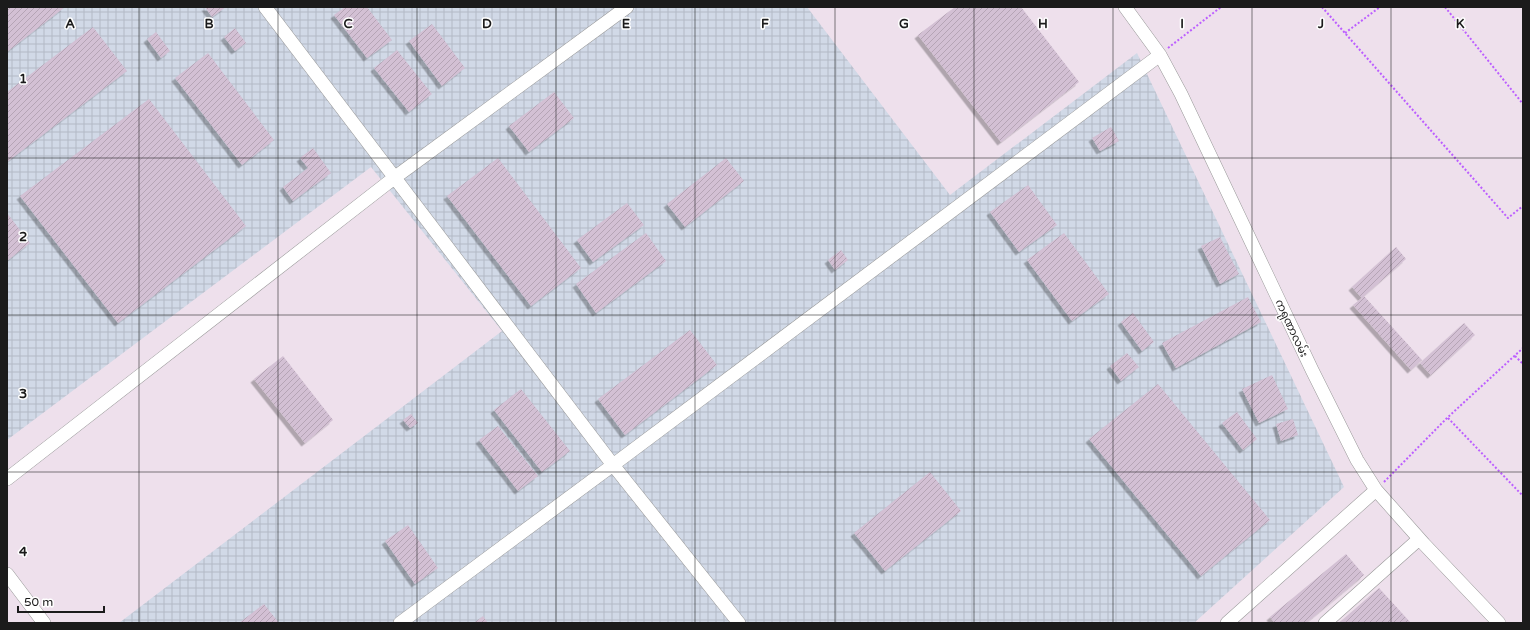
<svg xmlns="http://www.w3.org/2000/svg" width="1530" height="630" viewBox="0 0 1530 630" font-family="'Varela Round','Noto Sans Myanmar',sans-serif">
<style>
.industrial{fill:url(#industrial-grid)}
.building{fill:url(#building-hatch);filter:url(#shadow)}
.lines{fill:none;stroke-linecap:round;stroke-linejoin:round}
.minor-casing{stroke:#989898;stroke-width:14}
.path{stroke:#bc5fff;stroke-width:2;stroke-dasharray:2 2;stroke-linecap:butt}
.minor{stroke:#fff;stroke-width:13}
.grid{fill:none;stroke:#1b1b1b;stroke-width:1;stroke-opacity:0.55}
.labels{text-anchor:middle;stroke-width:3;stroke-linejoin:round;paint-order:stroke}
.street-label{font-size:11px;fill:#1b1b1b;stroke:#fff}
.grid-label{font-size:13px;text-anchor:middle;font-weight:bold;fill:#1b1b1b;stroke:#fff;stroke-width:3;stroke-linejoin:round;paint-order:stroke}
</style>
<defs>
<pattern id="industrial-grid" width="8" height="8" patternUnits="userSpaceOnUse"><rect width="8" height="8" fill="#d1d9e7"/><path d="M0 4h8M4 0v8" fill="none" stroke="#b3bac6"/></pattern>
<pattern id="building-hatch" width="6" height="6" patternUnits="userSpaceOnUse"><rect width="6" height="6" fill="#d3c0d4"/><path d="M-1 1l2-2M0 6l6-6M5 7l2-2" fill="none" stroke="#b5a4b5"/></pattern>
<filter id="shadow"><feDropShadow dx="-3.5" dy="3.5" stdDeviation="0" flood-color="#0004"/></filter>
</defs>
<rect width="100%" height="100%" fill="#eee0ec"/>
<!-- industrial -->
<path class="industrial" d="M7,7h800l143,188 187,-142 207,434 -150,136h-1075l383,-292 -131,-164 -364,273z"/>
<!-- building -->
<path class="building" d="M7,7h58l-58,45z
M205,7h21l-14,10z
M345,7h22l25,33 -25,18 -33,-43z
M955,7h66l58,75 -78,60 -83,-107z
M432,24l33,44 -23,18 -33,-45z
M93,27l34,44 -120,91v-70z
M235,28l11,15 -11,8 -11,-14z
M156,32l14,19 -9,7 -14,-19z
M397,50l35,44 -23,18 -35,-44z
M208,53l66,87 -32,25 -67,-87z
M554,92l20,26 -45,34 -20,-26z
M149,99l97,127 -128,97 -98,-127z
M1111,127l8,14 -19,10 -8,-13z
M313,148l18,25 -38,28 -10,-14 25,-19 -8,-10z
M498,158l83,110 -50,38 -84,-110z
M726,158l18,23 -59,46 -18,-23z
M1028,185l29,40 -38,27 -29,-40z
M627,203l17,22 -51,37 -16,-22z
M7,213l23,30 -23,18z
M646,233l20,28 -70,52 -20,-29z
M1064,233l45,61 -37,27 -45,-61z
M1220,237l19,37 -19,10 -19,-38z
M1396,247l10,12 -42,37 58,64 -11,10 -58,-65 9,-7 -10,-11z
M841,250l7,10 -13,10 -7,-10z
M1248,297l13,25 -85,46 -14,-25z
M1133,313l21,29 -12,9 -21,-29z
M1464,323l11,12 -44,40 -11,-12z
M690,330l27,35 -92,70 -27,-36z
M1127,353l12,14 -18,14 -11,-15z
M283,356l50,64 -28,23 -51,-64z
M1272,375l16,34 -29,14 -17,-34z
M1158,384l112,136 -69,56 -112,-137z
M521,389l49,62 -28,21 -48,-62z
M1237,412l20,27 -14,11 -21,-27z
M411,414l7,9 -8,5 -7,-8z
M1293,419l5,16 -17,6 -5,-17z
M498,426l40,50 -20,15 -39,-51z
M930,472l31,39 -76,60 -31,-38z
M408,525l30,43 -23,16 -30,-43z
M1346,554l18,21 -58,48h-31l-5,-6z
M1379,588l32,35h-72z
M264,604l15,19h-40z
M483,616l5,7h-14z"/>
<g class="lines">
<!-- minor casing -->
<g class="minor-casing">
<path id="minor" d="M265,7l348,458 126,158
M1125,7l35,48 21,39 131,276 45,90 19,30 48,54 75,79
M7,479l387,-301 233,-171
M7,574l37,49
M400,623l213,-158 547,-410
M1227,623l149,-133
M1325,623l94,-84"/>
</g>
<!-- path -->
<path class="path" d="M1322,7l186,211 15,-12
M1445,7l78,97
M1345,33l35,-26
M1168,48l53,-41
M1515,356l8,8
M1448,418l75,78
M1384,482l63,-64 76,-70"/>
<!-- minor -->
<use href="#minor" class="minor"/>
</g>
<!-- grid -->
<path class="grid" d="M139,7v616M278,7v616M417,7v616M556,7v616M695,7v616M835,7v616M974,7v616M1113,7v616M1252,7v616M1391,7v616M7,158h1516M7,315h1516M7,472h1516"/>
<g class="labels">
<!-- street labels -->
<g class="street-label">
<text transform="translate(1292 328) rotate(65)" y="4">ကရုဏာလမ်း</text>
</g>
</g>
<g class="grid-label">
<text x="70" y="28">A</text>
<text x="209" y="28">B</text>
<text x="348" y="28">C</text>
<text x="487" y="28">D</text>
<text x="626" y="28">E</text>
<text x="765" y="28">F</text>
<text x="904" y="28">G</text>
<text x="1043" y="28">H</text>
<text x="1182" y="28">I</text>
<text x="1321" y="28">J</text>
<text x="1460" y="28">K</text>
<text x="23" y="83">1</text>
<text x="23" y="241">2</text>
<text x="23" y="398">3</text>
<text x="23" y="556">4</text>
</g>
<!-- border -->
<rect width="1530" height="630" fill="none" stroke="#1b1b1b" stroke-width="16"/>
<!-- scale -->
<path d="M18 606v6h86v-6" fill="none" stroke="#1b1b1b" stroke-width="2"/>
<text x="24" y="606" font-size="12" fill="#1b1b1b" stroke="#ffffff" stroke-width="3" paint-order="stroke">50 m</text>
</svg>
